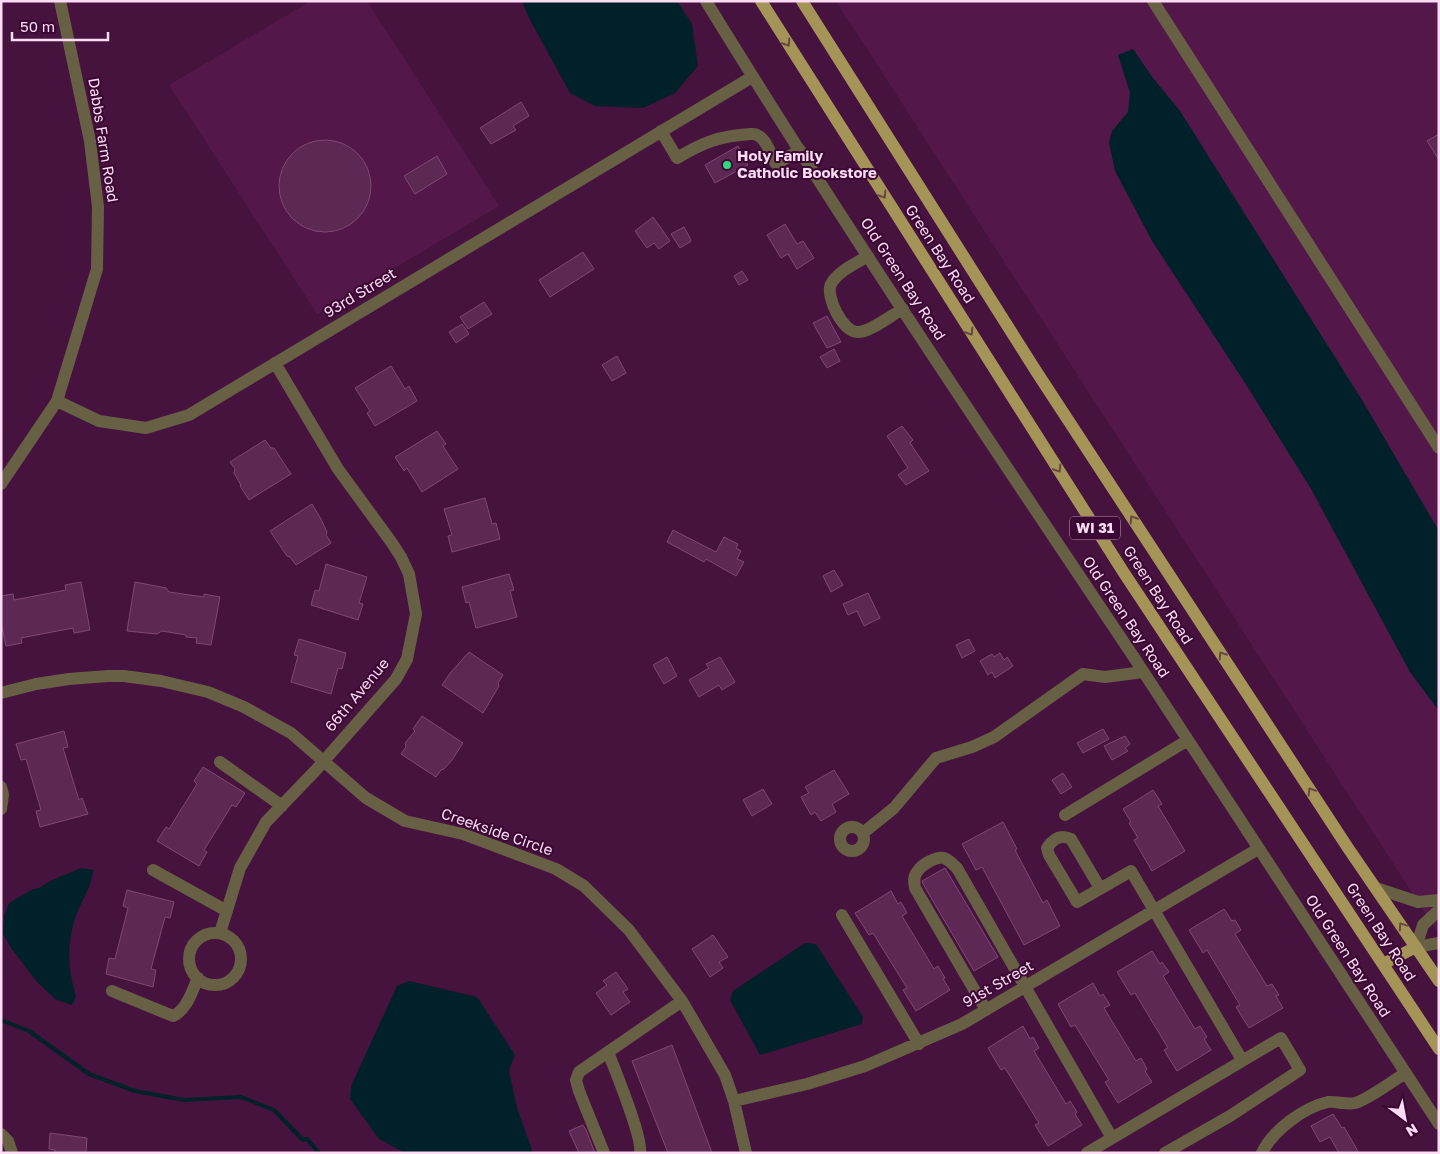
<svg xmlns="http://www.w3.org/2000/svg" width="1440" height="1154" viewBox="0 0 1440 1154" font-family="'Golos Text',sans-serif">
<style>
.built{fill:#531849}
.water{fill:#002129}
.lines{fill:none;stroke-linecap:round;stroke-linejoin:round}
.stream{stroke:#002129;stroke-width:4}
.building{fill:#5d2853;stroke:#804874}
.minor{stroke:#686044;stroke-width:12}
.major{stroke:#a49457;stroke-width:12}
.oneway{stroke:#6a4643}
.poi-dot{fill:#30d883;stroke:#3b0733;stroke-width:2}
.labels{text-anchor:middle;stroke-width:4;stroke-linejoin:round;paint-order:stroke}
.shield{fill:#3b0733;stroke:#c29bba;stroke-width:1}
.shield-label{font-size:14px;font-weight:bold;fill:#fcdbf4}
.street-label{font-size:15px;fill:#fcdbf4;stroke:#3b0733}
.poi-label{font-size:15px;font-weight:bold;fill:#fcdbf4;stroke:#3b0733;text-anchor:start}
</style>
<rect width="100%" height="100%" fill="#46133e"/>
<!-- built -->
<path class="built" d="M311,1h56l132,205 -182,108 -148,-229z
M836,1h603v933l-21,-32z"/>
<!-- water -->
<path class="water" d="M522,1h155l15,23 6,42 -23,27 -32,15 -48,-2 -25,-13 -41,-75z
M1133,49l20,29 27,33 182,289 77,131v180l-29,-39 -99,-183 -66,-106 -93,-142 -37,-70 -6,-28 3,-12 16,-19 2,-19 -12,-38z
M81,868l12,2c-1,16 -10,28 -16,43 -10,26 -10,57 -1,83l-4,9 -17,-6 -18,-17 -26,-34 -8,-14 1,-18 5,-13 24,-14 6,-1 11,-7z
M805,943l11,1 47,73 -1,7 -102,31 -30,-55 3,-9z
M409,981l68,16 38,58 -6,15 8,38 16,45h-128l-26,-14 -29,-40 1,-13 46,-100z"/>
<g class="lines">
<!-- stream -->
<path class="stream" d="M1,1020l28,11 60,43 46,17 49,9 57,-3 33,13 29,30 4,-1 12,14"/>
</g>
<!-- building -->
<path class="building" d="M521,102l8,14 -16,10 3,4 -25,14 -11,-16z
M1439,134v26l-12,-19z
M279 186a46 46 0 1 1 92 0a46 46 0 1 1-92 0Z
M738,146l10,19 -33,18 -10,-18z
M437,156l10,18 -32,20 -11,-18z
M653,217l17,24 -11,8 -5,-6 -7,5 -12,-17z
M785,224l12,20 6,-3 11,17 -17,11 -9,-15 -7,4 -14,-23z
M684,227l7,13 -1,2 -10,6 -9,-14z
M583,252l11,17 -44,28 -11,-17z
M742,271l6,9 -9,5 -5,-9z
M484,302l8,12 -24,15 -8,-12z
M827,316l14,26 -14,6 -14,-25z
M462,324l7,10 -13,9 -7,-11z
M834,349l6,12 -13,7 -7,-11z
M617,356l9,17 -14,8 -10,-16z
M391,366l14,23 4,-3 8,15 -42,25 -8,-13 3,-2 -15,-23z
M902,426l11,14 -3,3 19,28 -23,14 -8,-10 10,-7 -21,-32z
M437,431l9,13 -3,2 15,23 -36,23 -15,-24 -3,3 -9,-14z
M265,440l6,8h3l17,26 -42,26 -9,-14 1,-1 -7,-12 1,-4 -5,-7z
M485,498l7,26 4,-1 4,16 -48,13 -4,-16 4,-1 -8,-26z
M312,504l9,15 6,13 -1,3 5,8 -35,22 -6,-8 -3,-1 -17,-25z
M673,530l43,22 8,-15 14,7 -2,4 5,3 -4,8 7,3 -8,14 -30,-17 -2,3 -37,-20z
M326,564l41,13 -8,26 4,1 -5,16 -47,-15 4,-15 4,1z
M834,570l9,15 -12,7 -8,-16z
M509,574l5,16 -4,1 7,26 -41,11 -7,-26 -3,1 -4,-16z
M81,582l9,48 -16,3 -1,-5 -52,10 1,5 -16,3 -5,-24v-26l12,-2 1,6 52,-10 -1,-5z
M135,582l31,6 3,4 35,5v-3l16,3 -9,48 -15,-2 1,-5 -11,-1v-2l-24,-4 -5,3 -30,-3z
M868,593l12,25 -16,8 -7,-15 -9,4 -5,-11z
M299,639l47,14 -4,16 -4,-1 -7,26 -40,-12 7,-26 -4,-1z
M969,639l6,12 -13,7 -6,-13z
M469,652l34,23 -5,8 1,3 -16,27 -41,-28 9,-13z
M1000,653l4,7 3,-3 6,9 -18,12 -3,-6 -4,3 -8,-14 12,-7 2,3z
M667,657l10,19 -13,8 -11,-19z
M720,657l15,25 -13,8 -3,-5 -20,12 -10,-17 20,-12 -3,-4z
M422,716l41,27 -11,17 -8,9 -3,1 -5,7 -35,-23 5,-7 -1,-4 10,-12 -2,-2z
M1103,729l6,10 -26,14 -6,-10z
M64,731l4,16 -5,1 16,52 3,-2 6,16 -48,13 -4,-16 5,-1 -15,-51 -5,1 -5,-16z
M1125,736l5,8 -5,4 3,3 -16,9 -8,-14z
M203,767l42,26 -9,14 -4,-2 -28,45 3,2 -8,14 -42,-25 9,-14 3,2 28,-45 -3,-3z
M834,770l15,24 -17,10 4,8 -15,9 -6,-9 -4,3 -10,-18 8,-4 -4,-6z
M1063,773l9,14 -11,7 -9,-14z
M763,789l9,15 -20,12 -9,-16z
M1153,790l9,14 -4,2 27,45 -33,20 -18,-31 4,-2 -9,-15 2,-1 -8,-13z
M1003,822l14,27 -2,1 28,53 4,-3 13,26 -36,19 -42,-78 -6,3 -14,-26z
M945,868l53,89 -24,14 -51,-87 -1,-3z
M127,890l47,12 -4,16 -5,-1 -14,52 5,1 -3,17 -47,-13 3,-16 6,1 13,-51 -5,-2z
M891,891l7,13 3,-2 6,11 -5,3 32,53 4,-3 7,12 -2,1 7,11 -34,21 -13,-21 4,-2 -34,-55 -4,2 -14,-22z
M1224,909l8,12 3,-1 6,10 -6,4 32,52 5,-2 7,11 -3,1 7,12 -34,20 -13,-21 4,-2 -33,-55 -4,3 -14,-23z
M713,935l15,22 -9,5 4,6 -13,9 -18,-28z
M1152,951l8,13 2,-2 7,10 -6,4 32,53 5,-3 7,11 -3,2 7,11 -34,21 -13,-21 4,-2 -33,-55 -4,2 -14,-23z
M616,972l12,17 -5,3 7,10 -19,13 -15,-22 11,-8 -4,-4z
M1093,983l7,13 3,-2 7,11 -6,3 32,53 5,-3 6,11 -2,2 7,11 -34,21 -13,-21 4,-2 -34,-55 -4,2 -13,-23z
M1023,1026l7,13 3,-2 6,11 -5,3 32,53 4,-3 7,11 -2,2 7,11 -34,21 -13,-21 4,-2 -34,-55 -4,2 -13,-22z
M672,1045l40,108h-44l-36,-92z
M1333,1114l9,14 2,-1 15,26h-20l-9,-16 -10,5 -9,-16z
M583,1125l3,5 9,23h-16l-10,-22z
M50,1133l37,5 -1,15h-31v-3l-6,-1z"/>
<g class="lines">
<!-- minor -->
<path class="minor" d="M706,1c136,222 282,438 427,655 103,155 203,312 306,468
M1153,1l286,447
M661,131l16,27c27,-16 42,-22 74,-24 14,-1 19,19 25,30l24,-14
M868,256c-11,7 -30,15 -37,28 -6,12 12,49 27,48 13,0 33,-17 45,-23
M57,401l42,20 47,7 43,-13 563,-338
M1,484l56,-83 40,-132 1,-62 -8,-66 -30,-140
M1,693l35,-9 33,-5 39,-3h16l37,5 47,11 36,15 47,26 75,65 39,23 58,13 93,35 28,17 45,44 53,71 43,74 9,26 12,52
M220,762l62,44
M1,787l2,8 -2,14
M1065,815l123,-75
M840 839a12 12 0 1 1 24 0a12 12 0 1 1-24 0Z
M863,833l31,-25 42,-50 36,-11 22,-10 89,-63 22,3 38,-5
M153,870l74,41
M1100,888l-29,-49c-11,-5 -18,0 -24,9l2,7 28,47 54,-31 111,189
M1376,888l42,14 21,-2
M1439,910l-16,15 -7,22 23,-4
M842,915l77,129
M220,933l20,-65 26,-46 49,-51 81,-92 11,-20 9,-45 -7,-40 -8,-17 -9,-14 -54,-74 -63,-106
M189 959a26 26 0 1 1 52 0a26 26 0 1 1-52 0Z
M112,991l61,25c14,-6 19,-25 25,-38
M986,1010l-71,-122c-1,-6 -2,-11 2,-16 4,-7 19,-16 27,-14 6,2 9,7 13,10l155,270
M608,1052c7,18 35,86 32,101
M734,1101l73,-17 58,-18 97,-42 296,-175
M1,1134l7,7 4,12
M604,1153l-25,-62 -3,-11 3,-8 103,-71
M1087,1153l194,-115 19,32 -70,46 -65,37
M1262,1153c10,-22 42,-46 66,-51 9,-1 18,3 27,1 14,-4 37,-22 51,-30"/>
<!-- major -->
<path class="major" d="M761,1l363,572 315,476
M802,1l234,370 312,477 91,133
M1383,964l33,-17"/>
</g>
<!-- one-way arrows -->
<defs><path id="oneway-chevron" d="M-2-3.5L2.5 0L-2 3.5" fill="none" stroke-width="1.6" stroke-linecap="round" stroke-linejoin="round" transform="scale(1.25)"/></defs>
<g class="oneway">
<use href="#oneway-chevron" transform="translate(787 43) rotate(58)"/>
<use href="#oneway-chevron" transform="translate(883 195) rotate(58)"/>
<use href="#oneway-chevron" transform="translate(970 332) rotate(57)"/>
<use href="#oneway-chevron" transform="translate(1058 469) rotate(57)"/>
<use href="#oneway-chevron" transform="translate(1133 519) rotate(-123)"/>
<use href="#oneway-chevron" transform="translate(1222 655) rotate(-123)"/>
<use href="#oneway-chevron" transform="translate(1311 791) rotate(-123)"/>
<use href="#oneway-chevron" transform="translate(1402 926) rotate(-124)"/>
</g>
<!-- markers -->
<circle class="poi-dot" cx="727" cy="165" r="5"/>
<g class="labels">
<!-- shield labels -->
<rect class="shield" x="1070" y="516.5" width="50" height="23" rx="4"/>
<g class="shield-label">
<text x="1095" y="533">WI 31</text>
</g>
<!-- street labels -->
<g class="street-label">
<text transform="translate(103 140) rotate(81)" y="5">Dabbs Farm Road</text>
<text transform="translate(940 254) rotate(57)" y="5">Green Bay Road</text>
<text transform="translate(903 279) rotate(57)" y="5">Old Green Bay Road</text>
<text transform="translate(360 293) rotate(-31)" y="5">93rd Street</text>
<text transform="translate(1158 595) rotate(57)" y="5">Green Bay Road</text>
<text transform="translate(1126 617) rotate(56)" y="5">Old Green Bay Road</text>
<text transform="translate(357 695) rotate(-50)" y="5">66th Avenue</text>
<text transform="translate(497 832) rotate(19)" y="5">Creekside Circle</text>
<text transform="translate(1381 932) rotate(57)" y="5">Green Bay Road</text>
<text transform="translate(1348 956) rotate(57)" y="5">Old Green Bay Road</text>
<text transform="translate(998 984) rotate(-30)" y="5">91st Street</text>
</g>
<!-- poi labels -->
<g class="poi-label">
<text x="737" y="161">Holy Family<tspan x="737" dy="17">Catholic Bookstore</tspan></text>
</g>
</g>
<!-- border -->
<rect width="1440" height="1154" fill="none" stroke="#fcdbf4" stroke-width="5"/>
<!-- north arrow -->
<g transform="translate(1405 1119) rotate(148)" stroke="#3b0733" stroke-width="4" paint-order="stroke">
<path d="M0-4L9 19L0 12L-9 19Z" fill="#fcdbf4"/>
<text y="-8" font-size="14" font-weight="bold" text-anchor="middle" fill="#fcdbf4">N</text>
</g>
<!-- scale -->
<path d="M12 32v8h96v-8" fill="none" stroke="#fcdbf4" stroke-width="2.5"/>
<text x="20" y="32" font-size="15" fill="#fcdbf4" stroke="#3b0733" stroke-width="4" paint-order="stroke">50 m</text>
</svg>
